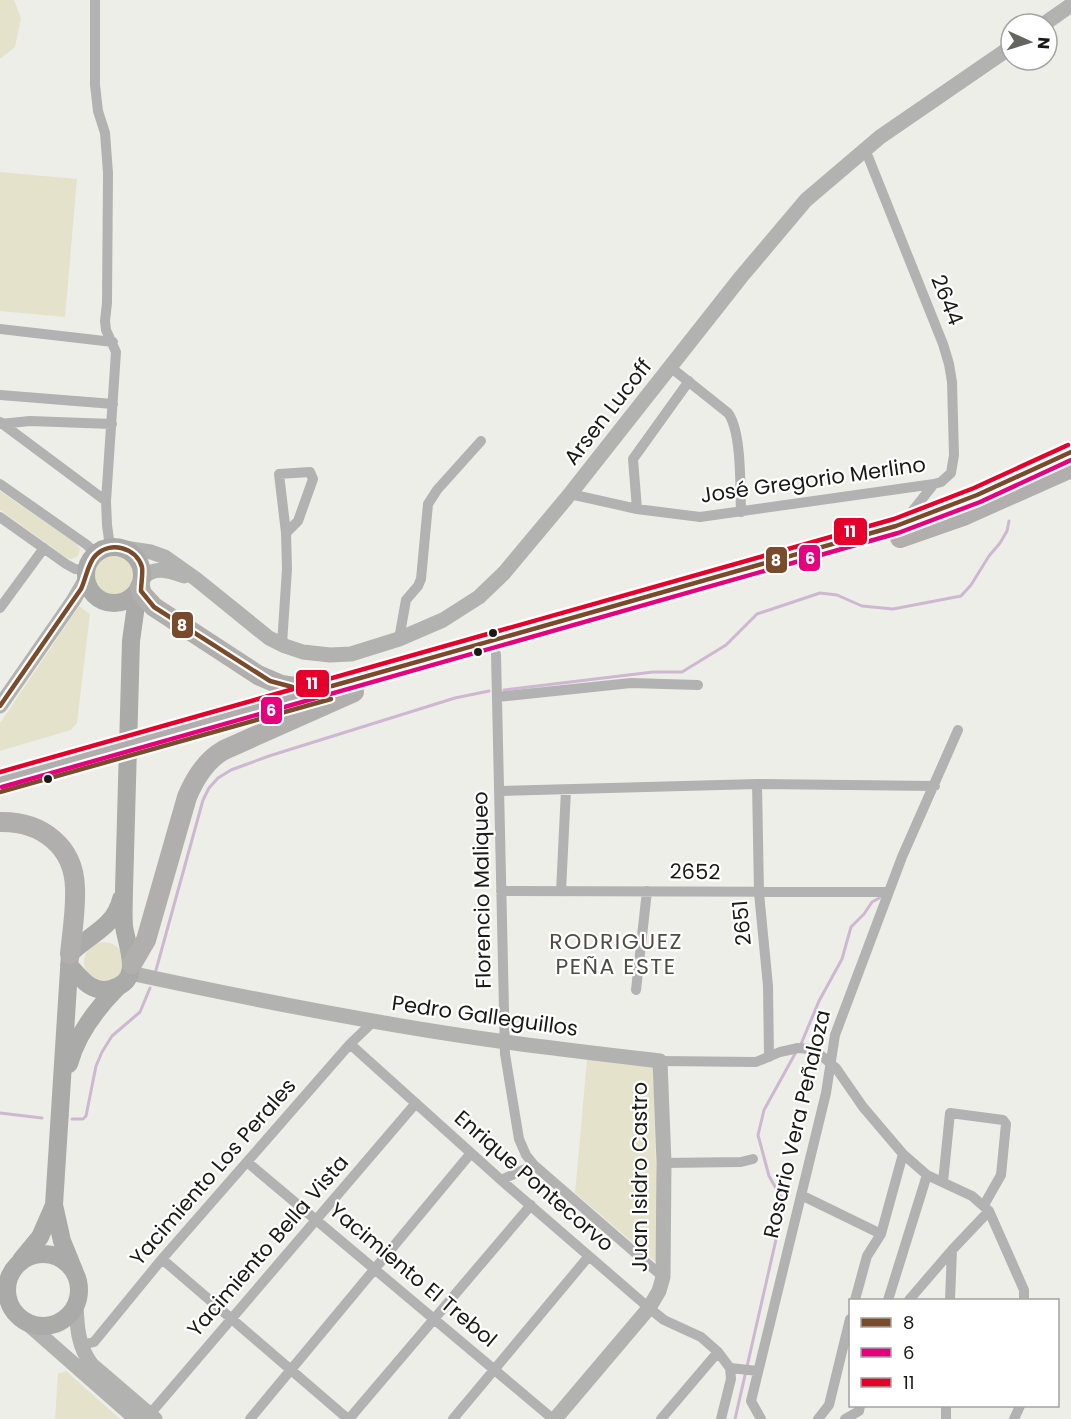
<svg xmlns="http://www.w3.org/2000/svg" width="1071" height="1419" viewBox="0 0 1071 1419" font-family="Poppins,sans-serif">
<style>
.green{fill:#e5e2cc}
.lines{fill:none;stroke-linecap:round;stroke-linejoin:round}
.stream{stroke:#ceb7d0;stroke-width:3}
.street{stroke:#b2b2b2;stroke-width:10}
.secondary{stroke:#b2b2b0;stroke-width:15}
.primary{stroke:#aaaaa9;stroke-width:18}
.highway{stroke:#b0afae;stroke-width:20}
.bus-1-casing{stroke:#fff;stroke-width:9}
.bus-2-casing{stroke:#fff;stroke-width:9}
.bus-3-casing{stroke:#fff;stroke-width:9}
.bus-1{stroke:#7a4b2a;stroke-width:4.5}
.bus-2{stroke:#e5007d;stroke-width:4.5}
.bus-3{stroke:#e4002b;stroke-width:4.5}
.bus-dot{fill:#191916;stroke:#fff;stroke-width:2}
.labels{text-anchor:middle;stroke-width:4.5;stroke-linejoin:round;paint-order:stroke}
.street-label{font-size:21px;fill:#191916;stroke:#fff}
.neighbourhood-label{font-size:22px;letter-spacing:1.5px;fill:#4d4c45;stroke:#fff}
.line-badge{stroke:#fff;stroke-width:2}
.badge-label{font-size:16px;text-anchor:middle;font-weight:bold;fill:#fff}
</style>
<rect width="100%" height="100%" fill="#eeeee9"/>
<!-- green -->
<path class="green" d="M0,0h14l7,18 -6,29 -15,12z
M0,172l77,7 -12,138 -65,-6z
M0,491l76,52 4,6 -2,7 -6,3 -5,-1 -67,-48z
M95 575a20 20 0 1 1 40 0a20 20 0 1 1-40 0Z
M79,606l11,8 -13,109 -6,7 -71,21v-28z
M84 962a20 20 0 1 1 40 0a20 20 0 1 1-40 0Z
M587,1059l66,8 6,198 -84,-72z
M66,1371l54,48h-65l3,-45z"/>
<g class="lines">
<!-- stream -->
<path class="stream" d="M504,690l149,-18h29l44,-27 31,-31 63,-21 17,2 25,11 31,3 68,-13 10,-11 18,-29 11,-13 7,-12 2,-10
M156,970l47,-170 6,-12 9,-10 13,-8 38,-14 186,-58 34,-7
M801,1044l18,-43 23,-42 9,-32 13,-13 8,-12 11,-6
M0,1113l42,5
M72,1119h11l3,-3 10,-50 6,-14 10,-16 28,-24 10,-24
M735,1419l45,-197 1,-25 -12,-21 -11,-41 6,-25 32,-58"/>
<!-- street -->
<path class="street" d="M95,0v85l3,26 7,22 3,40 -1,130 -2,18 1,9 10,22 -10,149 1,24 3,22
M0,329l113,13
M669,366l59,47c14,19 12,74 13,99
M0,395l113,9
M0,422l106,79
M0,424l30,-3 82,3
M0,484l87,61 9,9
M570,494l67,15 63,8 234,-33 7,-2 10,-9 3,-18 -2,-73 -3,-18 -6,-20 -78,-195
M637,509l-4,-50 56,-78
M0,517l66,47 9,5 12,1
M906,519l28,-35
M0,608l44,-60
M399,639l7,-39 12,-14 3,-7 7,-75 9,-14 44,-49
M282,644l5,-75 -1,-36 -7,-59 31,-2 3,7 -15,42 -12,12
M496,654l9,400 14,85 7,16 8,10 129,112
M497,697l134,-14 67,2
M757,784l2,109 9,93 1,71
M499,791l258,-7 178,2
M501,891l387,1
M561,891l5,-101
M636,990l11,-99
M350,1044l151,136 148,128 15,12 37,17 17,15 12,16 28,3
M660,1061l96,1 24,-10 18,-4 12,1 8,4 18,15 27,39 40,47 24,21 45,21 17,15 35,79v10
M247,1162l306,257
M664,1163l77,-1 12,-3
M501,1180l33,-15
M943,1182l7,-69 53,7 3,4 -5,51 -17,30
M801,1195l80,39
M162,1259l186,160
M855,1300l12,-44 14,-22 22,-80
M888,1300l39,-125
M909,1300l43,-50 37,-39
M950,1300l2,-50
M81,1345l13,-3 68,-83 188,-215 24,-23
M946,1406v13
M150,1414l266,-311
M250,1419l221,-266
M349,1419l182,-214
M453,1419l136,-163
M661,1419l57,-67
M721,1419l10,-40 -1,-11
M761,1419l-10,-18 75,-308 9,-58 67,-178 56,-127
M818,1419l11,-14 21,-86
M845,1419l14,-8 1,-5
M1014,1419l6,-13"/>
<!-- secondary -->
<path class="secondary" d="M1044,24l27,-19
M124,548l27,4 14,5 31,22 73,59 16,8 18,6 27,3 21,-1 48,-15 44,-19 36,-23 25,-24 66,-79 171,-217 65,-77 74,-63 131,-90
M142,578c13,-13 28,-7 42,-2
M0,706l73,-105 14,-24
M130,973c125,27 250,52 376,69 51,7 103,13 154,19l4,102 -1,114 -4,14 -10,17 -94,111
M76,1305c1,22 2,42 16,60l63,54
M27,1323l109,96"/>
<!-- primary -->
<path class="primary" d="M86 575a28 28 0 1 1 56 0a28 28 0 1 1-56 0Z
M69,965c11,13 23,29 42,24 33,-8 16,-41 13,-63 -1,-12 0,-25 0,-37l7,-248 7,-50
M69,1064c8,-30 27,-55 49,-77
M7 1290a36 36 0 1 1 72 0a36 36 0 1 1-72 0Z
M21,1260l19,-23 14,-32
M75,1273l-13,-32 -8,-36 16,-251c18,-19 44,-26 51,-55"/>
<!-- highway -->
<path class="highway" d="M900,538l63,-22 108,-48
M140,587l2,7 12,13 104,68 23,10 28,4
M0,780l896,-254 81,-31 94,-43
M0,822c41,-1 74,24 75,66 1,22 -3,45 -5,66
M132,964l14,-24 41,-143c8,-19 19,-37 37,-47l130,-58"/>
<!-- bus-1 casing -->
<g class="bus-1-casing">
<path id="bus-1" d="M0,706l81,-117c5,-10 7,-27 15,-34 14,-14 40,-8 46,12 1,7 -1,17 -1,24l13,16 116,74 30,8 32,-3 564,-160 81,-31 94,-43
M0,792l331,-93"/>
</g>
<!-- bus-2 casing -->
<g class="bus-2-casing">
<path id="bus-2" d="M2,787l896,-254 82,-31 91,-42"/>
</g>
<!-- bus-3 casing -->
<g class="bus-3-casing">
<path id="bus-3" d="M0,772l894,-253 80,-31 94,-43"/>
</g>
<!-- bus-1 -->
<use href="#bus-1" class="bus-1"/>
<!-- bus-2 -->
<use href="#bus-2" class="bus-2"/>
<!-- bus-3 -->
<use href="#bus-3" class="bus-3"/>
</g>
<!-- markers -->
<g class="bus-dot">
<circle cx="493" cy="633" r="5"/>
<circle cx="478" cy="652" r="5"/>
<circle cx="48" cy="779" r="5"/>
</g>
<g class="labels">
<!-- street labels -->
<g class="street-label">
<text transform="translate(947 300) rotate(68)" y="7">2644</text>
<text transform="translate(608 412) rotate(-52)" y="7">Arsen Lucoff</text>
<text transform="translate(813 480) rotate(-8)" y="7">José Gregorio Merlino</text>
<text transform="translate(695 872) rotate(1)" y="7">2652</text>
<text transform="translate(482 890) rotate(-91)" y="7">Florencio Maliqueo</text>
<text transform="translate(742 923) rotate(-95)" y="7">2651</text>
<text transform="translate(485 1016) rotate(8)" y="7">Pedro Galleguillos</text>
<text transform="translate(797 1124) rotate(-77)" y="7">Rosario Vera Peñaloza</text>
<text transform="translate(213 1172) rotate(-49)" y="7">Yacimiento Los Perales</text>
<text transform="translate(640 1177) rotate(-90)" y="7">Juan Isidro Castro</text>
<text transform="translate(534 1181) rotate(41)" y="7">Enrique Pontecorvo</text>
<text transform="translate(268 1246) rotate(-49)" y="7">Yacimiento Bella Vista</text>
<text transform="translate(413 1275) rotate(40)" y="7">Yacimiento El Trebol</text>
</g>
<!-- neighbourhood labels -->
<g class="neighbourhood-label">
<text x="616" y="949">RODRIGUEZ<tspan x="616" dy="25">PEÑA ESTE</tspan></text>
</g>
</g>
<g class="line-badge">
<rect x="833" y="517" width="35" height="29" rx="6" fill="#e4002b"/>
<rect x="798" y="544" width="23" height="28" rx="6" fill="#e5007d"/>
<rect x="765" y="546" width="23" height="28" rx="6" fill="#7a4b2a"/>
<rect x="171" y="611" width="23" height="28" rx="6" fill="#7a4b2a"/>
<rect x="295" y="669" width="35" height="29" rx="6" fill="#e4002b"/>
<rect x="260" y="696" width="23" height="29" rx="6" fill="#e5007d"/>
</g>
<g class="badge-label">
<text x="850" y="537">11</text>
<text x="810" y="564">6</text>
<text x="776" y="566">8</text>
<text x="182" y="631">8</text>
<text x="312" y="689">11</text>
<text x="271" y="716">6</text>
</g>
<!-- legend -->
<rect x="849" y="1299" width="210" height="108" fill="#ffffff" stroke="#a3a3a2" stroke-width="1.5"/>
<rect x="861" y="1318" width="30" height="9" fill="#7a4b2a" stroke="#a3a3a2" stroke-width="1.5"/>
<text x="903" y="1329" font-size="18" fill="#191916">8</text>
<rect x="861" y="1348" width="30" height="9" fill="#e5007d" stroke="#a3a3a2" stroke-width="1.5"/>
<text x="903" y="1359" font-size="18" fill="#191916">6</text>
<rect x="861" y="1378" width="30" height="9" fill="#e4002b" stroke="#a3a3a2" stroke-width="1.5"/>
<text x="903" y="1389" font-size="18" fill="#191916">11</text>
<!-- north arrow -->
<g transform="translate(1029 42) rotate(94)"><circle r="28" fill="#ffffff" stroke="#a3a3a2" stroke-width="1.5"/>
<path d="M0-4.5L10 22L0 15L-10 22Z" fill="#646460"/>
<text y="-9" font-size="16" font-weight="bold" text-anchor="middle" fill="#191916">N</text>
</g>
</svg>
